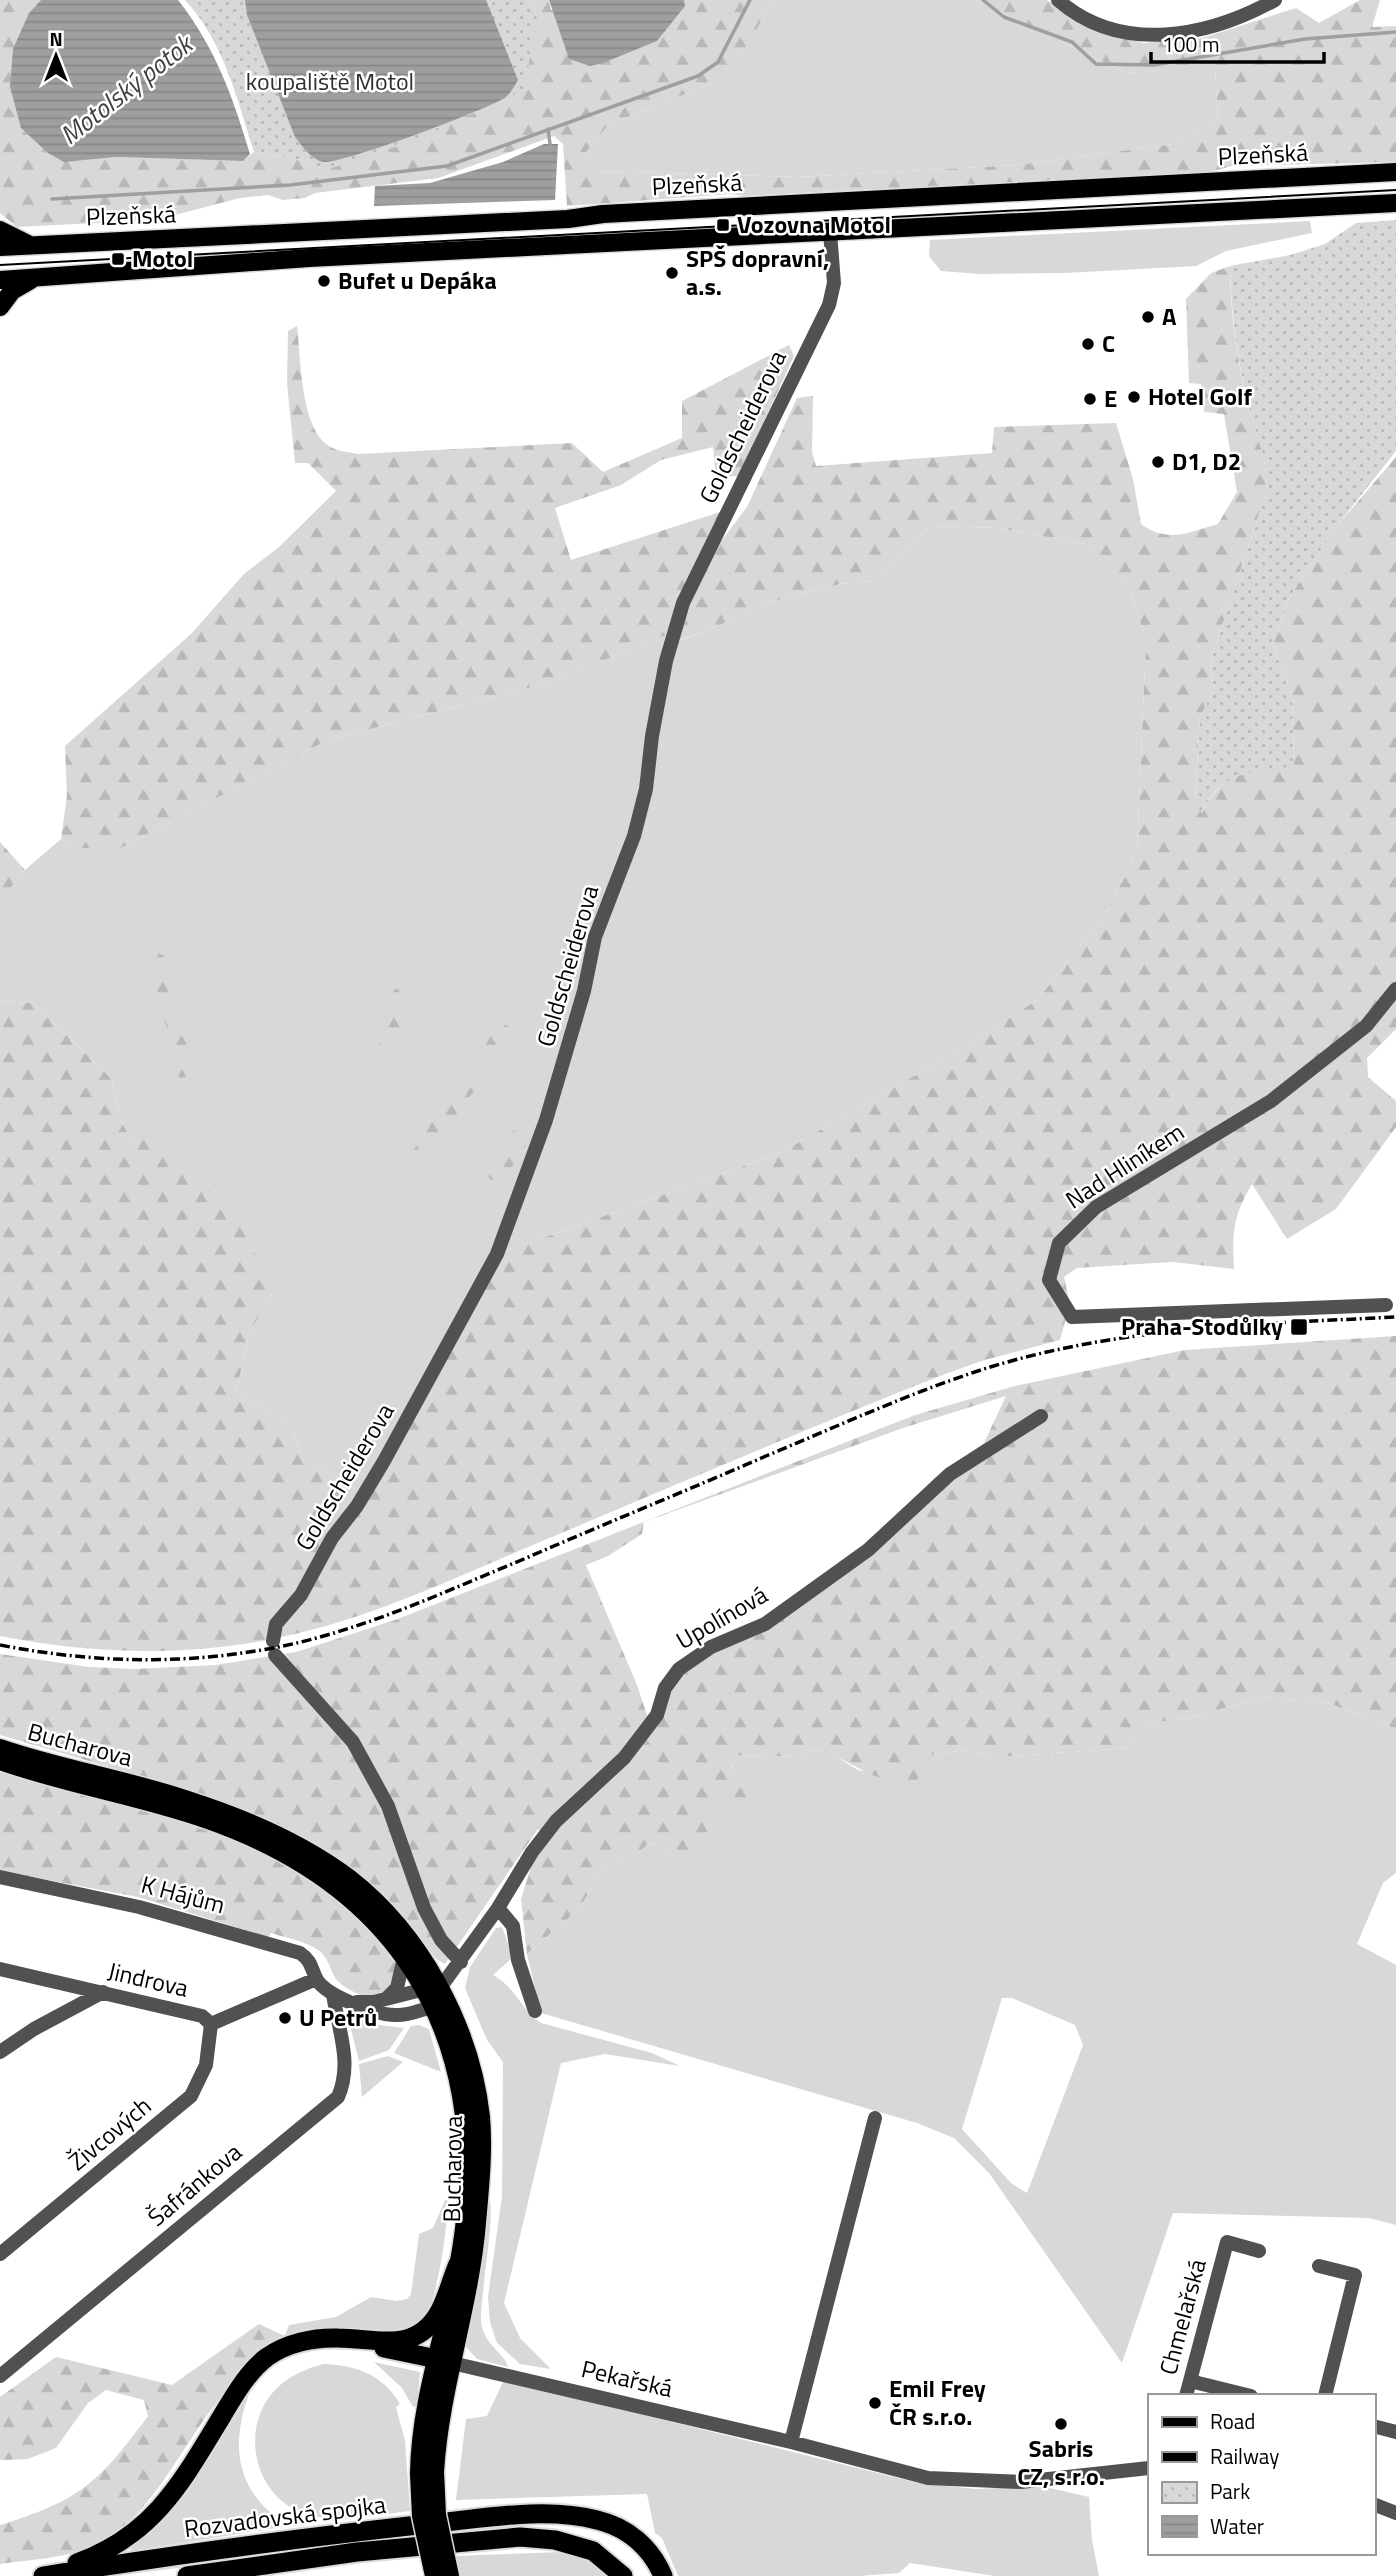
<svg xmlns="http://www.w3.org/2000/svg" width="1396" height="2576" viewBox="0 0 1396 2576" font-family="'Titillium Web',sans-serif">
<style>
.green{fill:#d8d8d8;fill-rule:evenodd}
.forest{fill:url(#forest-firs);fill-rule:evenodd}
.park{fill:url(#park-dots)}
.water{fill:url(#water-rules)}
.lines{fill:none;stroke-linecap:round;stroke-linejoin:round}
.stream{stroke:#9f9f9f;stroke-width:3.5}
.major-casing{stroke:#dbdbdb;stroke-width:21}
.highway-casing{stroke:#dbdbdb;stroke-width:23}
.minor{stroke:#515151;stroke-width:14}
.major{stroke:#000;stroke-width:18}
.highway{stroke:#000;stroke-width:19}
.tram{stroke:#000;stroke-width:2}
.rail{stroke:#000;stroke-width:3.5;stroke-dasharray:10 3.5 2 3.5;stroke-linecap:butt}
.major-bridge-casing{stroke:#dbdbdb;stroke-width:21;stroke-linecap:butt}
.major-bridge{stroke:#000;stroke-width:18}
.poi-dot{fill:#000;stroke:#fff;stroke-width:2.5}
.labels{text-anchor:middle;stroke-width:5;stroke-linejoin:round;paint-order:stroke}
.park-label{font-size:24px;fill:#2f2f2f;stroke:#fff}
.street-label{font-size:24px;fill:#000;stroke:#fff}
.poi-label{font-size:24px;font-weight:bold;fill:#000;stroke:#fff;text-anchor:start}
.water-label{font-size:26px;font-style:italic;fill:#404040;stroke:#fff}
</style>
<defs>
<pattern id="forest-firs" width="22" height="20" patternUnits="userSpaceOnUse" patternTransform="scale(1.75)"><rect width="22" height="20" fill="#d8d8d8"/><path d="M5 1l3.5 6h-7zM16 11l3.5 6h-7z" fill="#b8b8b8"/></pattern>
<pattern id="park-dots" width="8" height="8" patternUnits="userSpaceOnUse" patternTransform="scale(1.75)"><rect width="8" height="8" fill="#d8d8d8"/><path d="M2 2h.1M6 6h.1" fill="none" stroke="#b8b8b8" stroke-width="1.8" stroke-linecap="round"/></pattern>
<pattern id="water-rules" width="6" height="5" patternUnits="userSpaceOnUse" patternTransform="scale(1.75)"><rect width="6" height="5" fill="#9f9f9f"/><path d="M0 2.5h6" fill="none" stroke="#878787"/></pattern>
</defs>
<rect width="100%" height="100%" fill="#fff"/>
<!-- green -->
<path class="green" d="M773,0h202l151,73 89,-5 3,54 -45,22 -156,21 -219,12 -202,-6 -12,-16 24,-30 105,-42 32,-33z
M1310,221l2,12 -86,18 -30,15 -131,7 -85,1 -39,-3 -12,-15 1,-16z
M930,526l69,2 87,16 45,46 15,52 -9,207 -33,68 -67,83 -74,48 -181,104 -281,101 -132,244 -46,-29 -17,-3 -17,-43 -53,-29 13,-59 24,-43 -50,-100 -89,-49 -13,-20 -9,-43 -79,-76 -33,-2v-100l25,-31 36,-31 15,9h45l207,-108 219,-57 122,-49 5,9 48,-19 40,-20 78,-20 33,-3z
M1264,1697l64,6 68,26v144l-13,10 -26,61 39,21v260l-27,-7 -196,-5 -51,150 -133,-190 -35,-35 -37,-15 -376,-110 -14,-59 54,-47 18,-35 34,-20h6l10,-9 22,9 40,-53 48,-3 -29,-24 7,-17 62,2 14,-8 17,4 28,17 58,11 15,-26 34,-5 33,7 129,-9 15,-24 47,-6zM1002,1998h10l63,27 8,20 -56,148 -15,-9 -50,-55z
M502,1927l11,30 -20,18c21,11 29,35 48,48l111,30 28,13 -75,-12 -44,9 -57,240 16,35 31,31 -31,-5 -23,-21 -7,-21 -2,-25 14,-101 1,-134 -16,-22 -22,-52 5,-21 26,-39z
M350,2013l30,12 24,3 -15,22 -30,11 -11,-43z
M419,2025l10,4 12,43 -47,-19 17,-27z
M388,2056l15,6 -41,35 -3,-33z
M449,2191c-1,26 -9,100 -22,120 -7,11 -20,18 -29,26l-69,-9 -44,8 4,-11 47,-8 35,-20 26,4 10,-2 4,-5 8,-60 14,-6z
M489,2198c7,13 -9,99 -8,123 2,24 24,32 27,46l-31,-8 -13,-14 14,-66z
M374,2362l46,10 -3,34 -4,1 -11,-19z
M323,2364c32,1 60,10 77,40l-4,3 9,34 5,70c-34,4 -74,14 -107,2 -50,-18 -64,-87 -27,-124 14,-14 30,-20 47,-25z
M504,2380l414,103 58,6 65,-3 48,11 3,43 7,36h-104l-85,-13 -11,10 -40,3h-181l-16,-38 -7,-5 -8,-39 -191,6 10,-81 21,-3z
M245,2392l4,2c-20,55 -12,100 40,132l-159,25 2,-6c51,-40 80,-98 113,-153z
M482,2526l1,5 -371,45v-3z
M561,2552l27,7 25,17h-154l-6,-20z"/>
<!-- forest -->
<path class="forest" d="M0,0h41l-12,13 35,149 53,-5 126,4 11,-9 48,8 24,10 211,-152 -5,-18h17l2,10 134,-4 -1,-6h89l-28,50 -32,33 -105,42 -24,30 12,16 202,6 219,-12 156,-21 45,-22 -3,-53 -89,4 -151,-73h72l53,33 44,10 58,-5 94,-30 23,15 41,-23h20l-8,27 24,-1v136l-164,4 -26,7 -462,23 -13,-2 -164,12 -4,-62 -9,-8 -116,42 -123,15 -10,5 -22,2 -15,-5 -28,3 -84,22 -139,7 -17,-14z
M1230,266c0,47 7,92 18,138 8,31 21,57 18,89l-56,169 4,28 -14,27 -5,81 7,15c20,-44 49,-41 92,-48l-2,-71 -19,-50 16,-46 47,-71 60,-70v572l-29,29 1,19 28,24v26l-60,82 -49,30 -35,-55c-19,32 -20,48 -18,85l-61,-7 -34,2 -62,4 -13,9 6,27 -10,36 -79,21 -41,15c-134,53 -267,110 -400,166 -90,38 -181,82 -278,99 -88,16 -175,12 -262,-5v-635l33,2 79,76 9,43 13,20 22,-7 68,56 49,100 -24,43 -13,59 53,29 17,43 17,3 46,29 132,-244 281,-101 181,-104 74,-48 67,-83 33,-68 9,-207 -15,-52 -45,-46 -87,-16 -69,-2 -57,55 -33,3 -78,20 -40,20 -49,19 37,-87 37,-49 50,-109 16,-2 -1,56 4,14 176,-13 2,-26 122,-4 17,56 8,45c27,20 48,8 77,0l19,-32 -13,-78 -20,-2 -3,-28 -12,-1 -3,-84 25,-26z
M297,326c4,32 3,97 29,118 9,7 21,8 32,10l214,-11 31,29 79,-34v-37l107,-56 5,11 -55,120 -23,1 -3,-30 -52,13 -40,25 -66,23 16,52 149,-48 -40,90 -11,32 -122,49 -219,57 -207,108h-45l-15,-9 6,-43 -2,-50 126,-112 53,-60 35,-27 57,-56 -28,-28h-13l-8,-80 1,-52z
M0,842l25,28 -25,31z
M155,951l9,5 4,28 8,11c-9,26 5,37 16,58 3,6 1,16 1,22l-12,3 -14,-11 4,-30 -20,-51 -5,-27z
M398,988l11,7c1,23 -14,43 -28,61l-8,-1 22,-40 -2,-24z
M503,1024l5,2c-16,55 -79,121 -116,164l-3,-3 28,-42 -1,-12 11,-17 22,-26 16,-10 27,-46z
M514,1130l10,1 3,12 -25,39 -12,-3 -7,-7z
M1396,1336v393l-68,-26 -64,-6 -75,21 -47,6 -15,24 -129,9 -33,-7 -34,5 -15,27c-40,6 -67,-26 -103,-33l-14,8 -62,-2 -7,16 29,25 -6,13 -42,-10 -6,53h-34l-22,-9 -10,9h-6l-34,20 -18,35 -54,47 -6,-55 11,-35 14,-27 -8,-8 -93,135 -9,-5 -30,-40 -30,-30 -61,-46 -100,-45 -215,-63v-81l89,13 46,2 81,-4 80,-13 99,-32 520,-205 100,-29 170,-36zM1006,1396l-22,47 -46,32 -75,72 -92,68 -111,72 -12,31 -11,-33 -51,-120 22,-9 34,-22 2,-12 259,-94z
M0,1772c120,35 267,54 361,146 13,13 24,31 36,46 -1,6 -2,16 -5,22 -10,20 -41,8 -53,-4 -9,-8 -9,-24 -21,-32 -12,-9 -32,-12 -47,-17l-3,4 -130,-40 -138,-26z
M259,2324l26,12c-40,26 -68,63 -94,103 -30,45 -56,93 -111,112 -25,8 -54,9 -80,13v-39c81,-25 98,-42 148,-109l-4,-16 -38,-10 -18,13 -32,45 -28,11 -28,1v-63l56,-40 116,28z"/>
<!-- park -->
<path class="park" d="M185,0h347l5,18 -13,72 -111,51 -87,29 -24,-10 -48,-8c-17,-53 -30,-110 -69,-152z
M1396,220v231l-60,76 -47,71 -16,46 19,50 2,72c-40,6 -76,4 -92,48l-7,-15 5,-82 14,-27 -4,-28 56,-169c3,-32 -10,-58 -18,-89 -11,-48 -17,-89 -18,-138l60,-11 35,-11 31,-21z"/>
<!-- water -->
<path class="water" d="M41,0h137c37,47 55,97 72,154l-7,7 -126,-4 -53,5 -16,-9 -27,-25 -11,-41 3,-38 16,-36z
M245,0h241l32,80c-3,5 -7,13 -12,17 -17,12 -166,68 -183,65 -12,-3 -21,-16 -28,-25l-48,-122z
M549,0h135l1,6 -28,35 -54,22 -13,3 -21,-7z
M544,144h14l-3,56 -181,6 1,-20 55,-3 73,-21z"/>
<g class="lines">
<!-- stream -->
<path class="stream" d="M983,0l21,17 68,25 24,22 58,1 151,-26 91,-7
M548,129l2,15
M52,199l238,-14 157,-19 251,-90 20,-14 32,-62"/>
<!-- major casing -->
<g class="major-casing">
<path id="major" d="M0,230l28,14
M0,247l568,-28 35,-5 793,-42
M0,280l309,-22 1087,-55
M0,307l12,-16 19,-11
M0,1748c61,21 126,31 188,52 56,18 113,42 161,78 72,56 122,149 132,239 3,35 -1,71 -4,106 -7,84 -37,165 -42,249
M0,1761c68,24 140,35 208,59 185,65 275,203 257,399 -8,86 -45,168 -46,255"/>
</g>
<!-- highway casing -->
<g class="highway-casing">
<path id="highway" d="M384,2348l53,11
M77,2563c77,-28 105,-81 145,-147 12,-20 26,-45 45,-59 20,-14 47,-20 71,-19 38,0 76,16 100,-24 9,-15 13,-34 20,-50
M43,2576c128,-21 256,-38 384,-52 54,-5 117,-18 170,-4 30,7 54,27 66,56
M187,2576l170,-24 163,-15 35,3 38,11 30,25"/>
</g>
<!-- minor -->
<path class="minor" d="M1058,0c63,55 150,37 217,0
M1386,1305l-314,12 -23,-37 10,-37 37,-36 175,-106 95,-75 30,-37
M273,1641l3,-17 25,-29 31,-57 25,-32 27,-45 113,-207 49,-134 38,-129 11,-54 39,-101 12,-47 6,-53 14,-75 17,-58 146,-298 5,-22 -4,-51
M275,1655l78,87 35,64 36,102 17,32 20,22
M0,1877l139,30 161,46c12,8 11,16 17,27 10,16 59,35 78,35 13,1 25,-5 37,-8l8,-19 58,-80 34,-56 24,-31 68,-63 33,-43 8,-27 14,-19 32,-22 54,-23 103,-74 82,-76 91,-58
M498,1908l15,18 5,34 17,51
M0,1969l202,47 9,8
M386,1999l11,-11 7,-31
M357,2002h17l55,-14
M211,2024l105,-45
M0,2052l34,-23 69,-37
M0,2254l191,-158 15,-31 5,-41
M1319,2266l36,9 -30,121
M452,2363l339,79 137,36 93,4 128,-14
M0,2376l338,-279c15,-34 0,-68 -5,-103
M1190,2381l61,15
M1186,2396l41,-154 32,9
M1373,2426l23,6
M791,2442l84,-324
M1373,2504l23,9"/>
<!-- major -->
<use href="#major" class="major"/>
<!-- highway -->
<use href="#highway" class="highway"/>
<!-- tram -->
<path class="tram" d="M0,265l1396,-75"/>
<!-- rail -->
<path class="rail" d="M0,1645c87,17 174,20 262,5 91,-15 177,-56 262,-91 80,-35 162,-68 242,-103 72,-30 144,-63 218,-87 133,-42 273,-45 412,-52"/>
<!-- major-bridge casing -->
<g class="major-bridge-casing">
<path id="major-bridge" d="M435,2472l2,43 13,61
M419,2474l2,42 13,60"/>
</g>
<!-- major-bridge -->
<use href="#major-bridge" class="major-bridge"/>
</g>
<!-- markers -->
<g class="poi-dot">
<rect x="716" y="218" width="14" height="14" rx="3.5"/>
<rect x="111" y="252" width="14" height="14" rx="3.5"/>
<circle cx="672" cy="273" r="7"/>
<circle cx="324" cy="281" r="7"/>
<circle cx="1148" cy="317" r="7"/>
<circle cx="1088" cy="344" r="7"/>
<circle cx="1134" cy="397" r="7"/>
<circle cx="1090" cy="399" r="7"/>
<circle cx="1158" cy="462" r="7"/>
<rect x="1290" y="1318" width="18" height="18" rx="3.5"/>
<circle cx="285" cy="2018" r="7"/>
<circle cx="875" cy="2403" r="7"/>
<circle cx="1061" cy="2424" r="7"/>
</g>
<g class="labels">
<!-- park labels -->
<g class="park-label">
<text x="330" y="90">koupaliště Motol</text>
</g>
<!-- street labels -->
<g class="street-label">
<text transform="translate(1263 155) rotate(-3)" y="8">Plzeňská</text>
<text transform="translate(697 185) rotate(-3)" y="8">Plzeňská</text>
<text transform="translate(131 216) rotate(-2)" y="8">Plzeňská</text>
<text transform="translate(743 427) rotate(-64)" y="8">Goldscheiderova</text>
<text transform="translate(568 966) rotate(-74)" y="8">Goldscheiderova</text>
<text transform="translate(1125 1166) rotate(-33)" y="8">Nad Hliníkem</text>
<text transform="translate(345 1477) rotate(-59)" y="8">Goldscheiderova</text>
<text transform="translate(722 1618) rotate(-30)" y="8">Upolínová</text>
<text transform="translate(80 1745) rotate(15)" y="8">Bucharova</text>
<text transform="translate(183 1895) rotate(15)" y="8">K Hájům</text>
<text transform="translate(148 1980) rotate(13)" y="8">Jindrova</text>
<text transform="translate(110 2134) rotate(-40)" y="8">Živcových</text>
<text transform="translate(453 2169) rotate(-89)" y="8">Bucharova</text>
<text transform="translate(195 2185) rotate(-40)" y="8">Šafránkova</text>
<text transform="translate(1183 2317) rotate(-75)" y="8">Chmelařská</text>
<text transform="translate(627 2379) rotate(13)" y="8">Pekařská</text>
<text transform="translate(285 2517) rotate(-7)" y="8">Rozvadovská spojka</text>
</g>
<!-- poi labels -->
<g class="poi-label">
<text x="737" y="233">Vozovna Motol</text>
<text x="132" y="267">Motol</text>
<text x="686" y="267">SPŠ dopravní,<tspan x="686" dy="28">a.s.</tspan></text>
<text x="338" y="289">Bufet u Depáka</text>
<text x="1162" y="325">A</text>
<text x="1102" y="352">C</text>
<text x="1148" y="405">Hotel Golf</text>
<text x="1104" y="407">E</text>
<text x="1172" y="470">D1, D2</text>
<text x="1283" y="1335" text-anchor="end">Praha-Stodůlky</text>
<text x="299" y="2026">U Petrů</text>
<text x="889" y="2397">Emil Frey<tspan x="889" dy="28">ČR s.r.o.</tspan></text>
<text x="1061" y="2457" text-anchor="middle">Sabris<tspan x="1061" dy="28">CZ, s.r.o.</tspan></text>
</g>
<!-- water labels -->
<g class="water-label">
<text transform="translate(126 90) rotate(-38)" y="9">Motolský potok</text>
</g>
</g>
<!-- legend -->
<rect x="1148" y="2394" width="228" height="161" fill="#ffffff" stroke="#999999" stroke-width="2"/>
<rect x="1162" y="2417" width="35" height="10" fill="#000000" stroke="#999999" stroke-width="2"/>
<text x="1210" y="2429" font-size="21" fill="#000000">Road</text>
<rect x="1162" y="2452" width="35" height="10" fill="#000000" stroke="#999999" stroke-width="2"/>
<text x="1210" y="2464" font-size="21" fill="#000000">Railway</text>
<rect x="1162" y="2482" width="35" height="21" fill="url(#park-dots)" stroke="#999999" stroke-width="2"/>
<text x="1210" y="2499" font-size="21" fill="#000000">Park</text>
<rect x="1162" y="2516" width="35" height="21" fill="url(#water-rules)" stroke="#999999" stroke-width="2"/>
<text x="1210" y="2534" font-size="21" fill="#000000">Water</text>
<!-- north arrow -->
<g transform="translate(56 56)" stroke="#ffffff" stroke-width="5" paint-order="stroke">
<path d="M0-5L12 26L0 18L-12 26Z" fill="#000000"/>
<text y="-10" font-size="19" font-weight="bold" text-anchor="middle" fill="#000000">N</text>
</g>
<!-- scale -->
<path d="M1151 52v10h173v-10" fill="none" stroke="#000000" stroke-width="3.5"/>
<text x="1162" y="52" font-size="21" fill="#000000" stroke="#ffffff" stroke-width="5" paint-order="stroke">100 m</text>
</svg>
